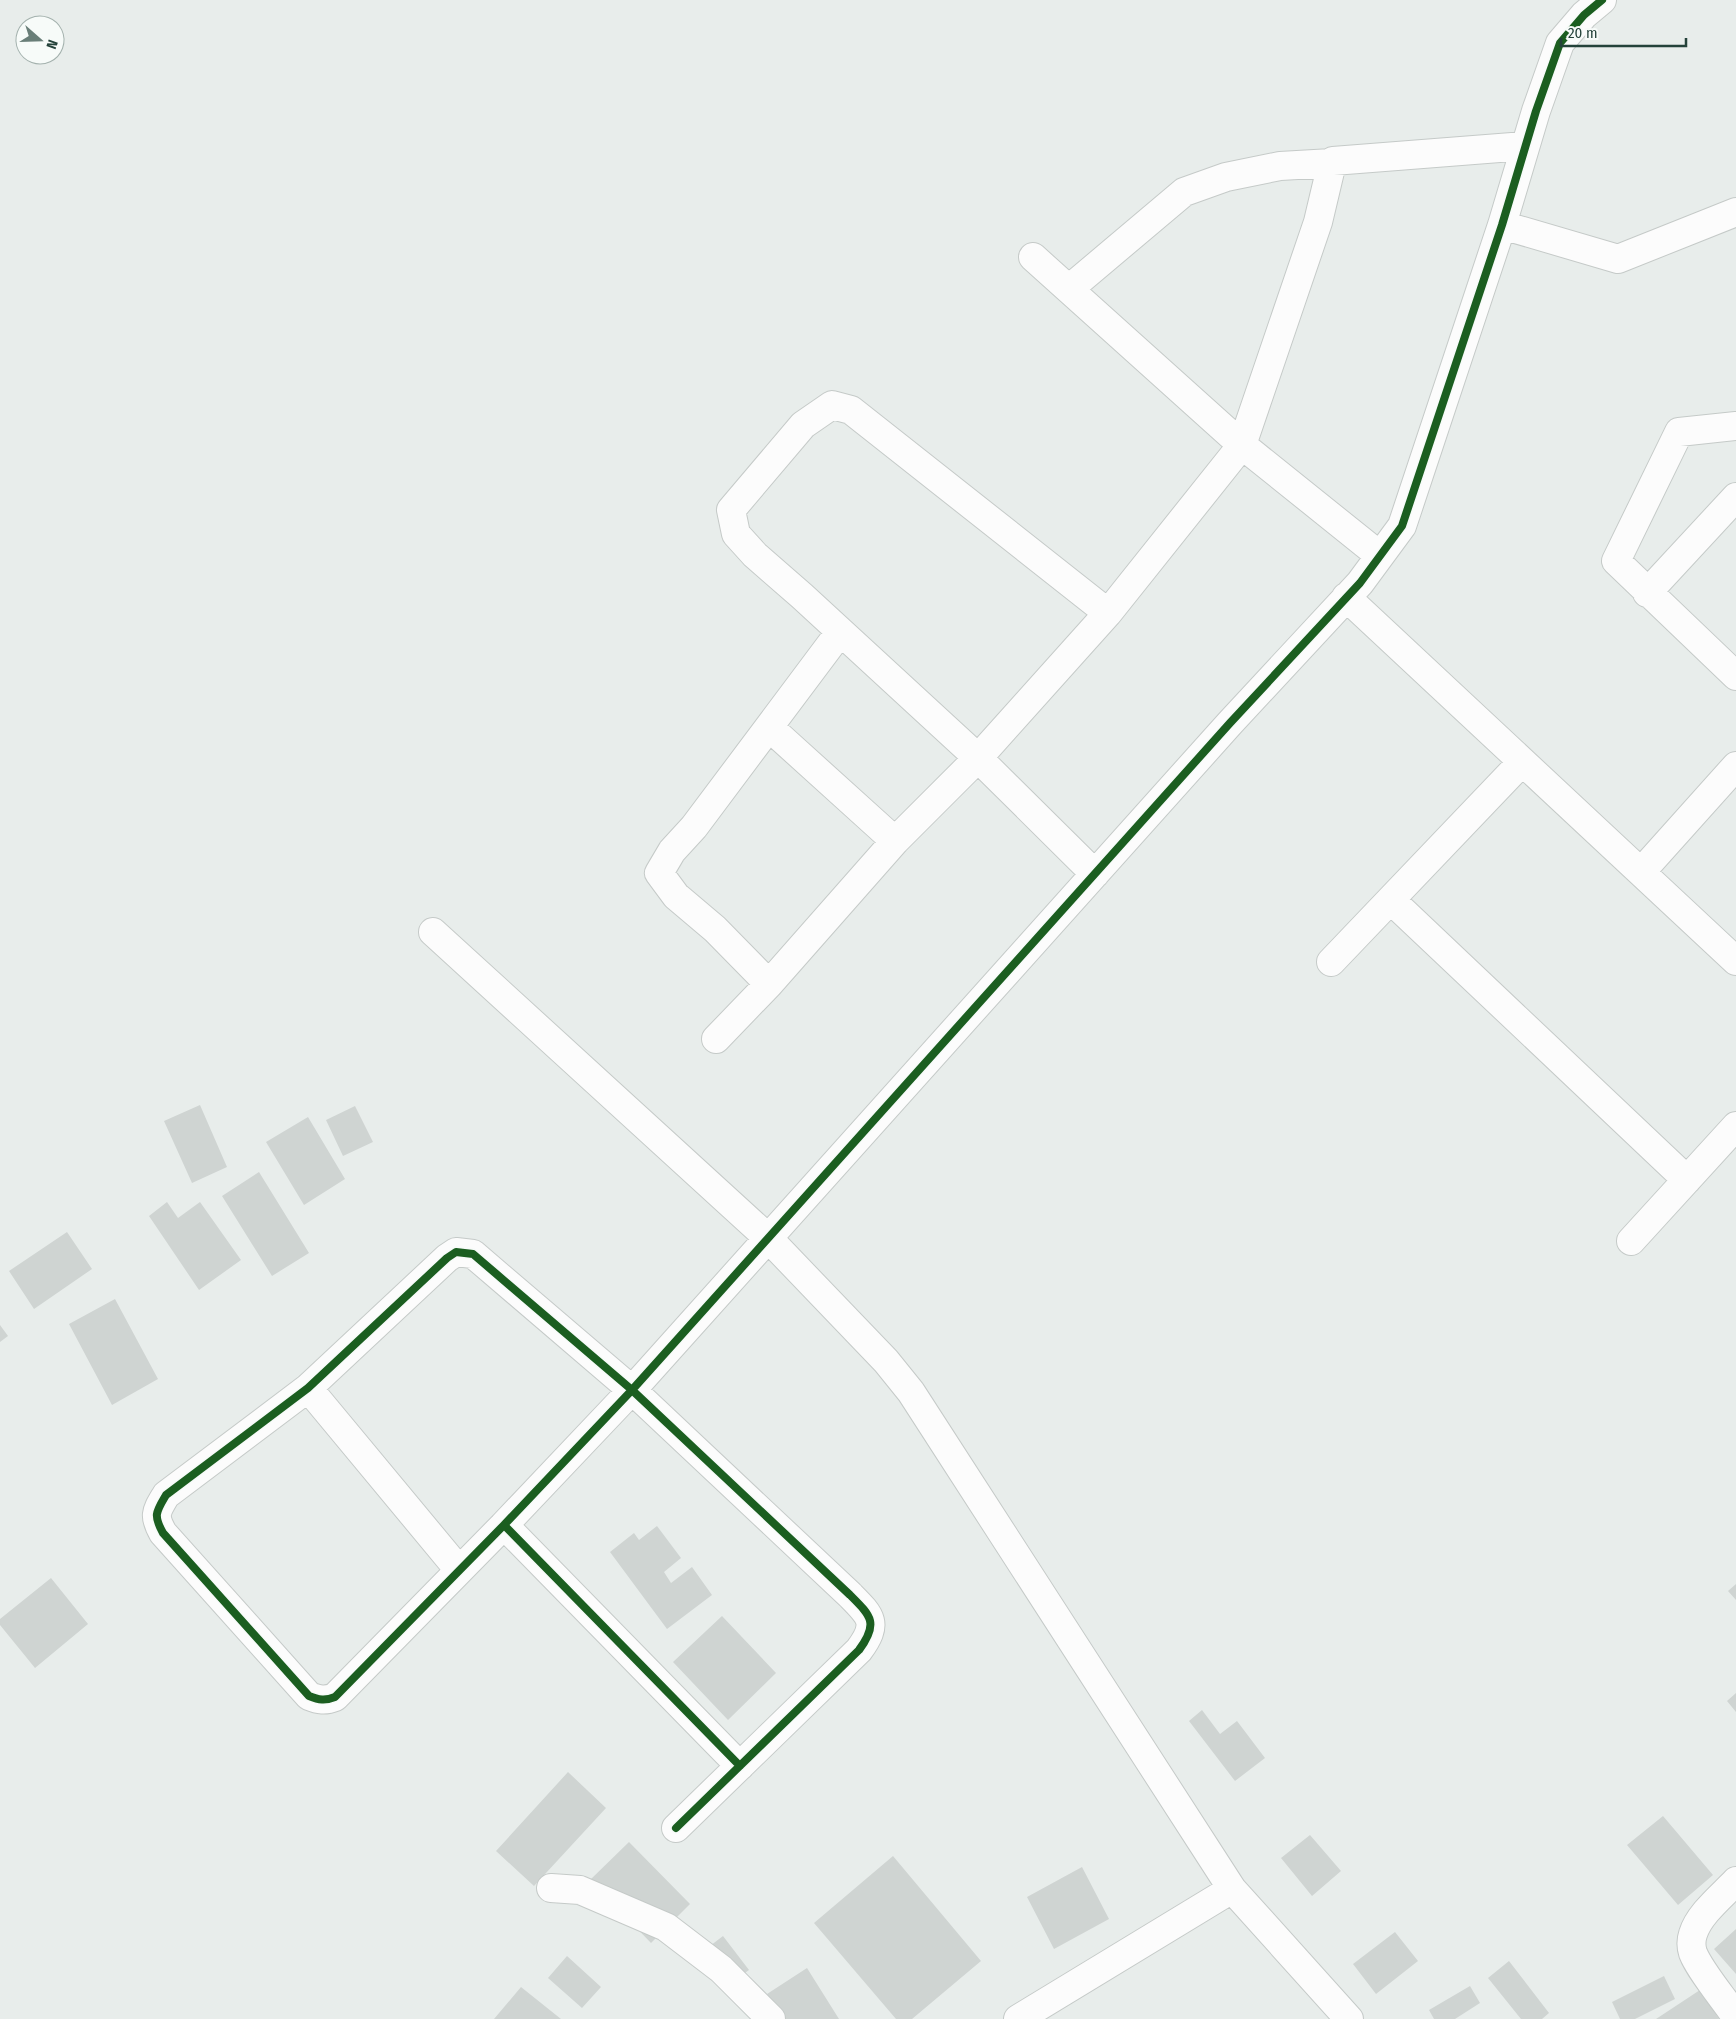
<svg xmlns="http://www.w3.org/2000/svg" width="1736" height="2019" viewBox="0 0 1736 2019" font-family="'Fira Sans Condensed',sans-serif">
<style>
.building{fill:#cfd4d2}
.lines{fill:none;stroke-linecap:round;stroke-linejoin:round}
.minor-casing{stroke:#c5cac8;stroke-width:30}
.minor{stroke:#fcfcfc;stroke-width:28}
.cycleway-casing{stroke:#f7fbf9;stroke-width:11}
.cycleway{stroke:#1b5e20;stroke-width:8}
</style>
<rect width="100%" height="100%" fill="#e8edeb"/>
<!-- building -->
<path class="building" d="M200,1105l27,62 -35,16 -28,-62z
M355,1106l18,36 -30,14 -17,-36z
M308,1117l37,62 -41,26 -38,-63z
M259,1172l50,81 -37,23 -50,-80z
M167,1202l11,16 22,-16 41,58 -42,30 -50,-74z
M67,1232l25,37 -58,40 -25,-38z
M115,1299l43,80 -46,26 -43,-81z
M0,1325l8,11 -8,6z
M657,1526l24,32 -17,14 7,11 21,-16 20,28 -45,34 -57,-77 24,-19 5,7z
M51,1578l37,46 -53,44 -35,-43v-6z
M1736,1584v16l-8,-9z
M722,1616l54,57 -48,47 -55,-58z
M1736,1693v19l-9,-11z
M1202,1710l18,24 17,-13 28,37 -30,23 -46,-60z
M568,1772l38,36 -72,78 -38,-35z
M1663,1816l50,59 -35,30 -51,-60z
M1310,1835l31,36 -29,25 -31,-38z
M629,1842l61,62 -39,39 -61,-63z
M893,1856l88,105 -69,58h-16l-82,-96z
M1082,1867l27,52 -55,30 -27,-52z
M1736,1929v45l-22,-25z
M1395,1932l23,29 -42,33 -23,-30z
M723,1936l26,34 -18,13 -25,-34z
M567,1956l34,31 -19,21 -34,-30z
M1509,1961l40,52 -7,6h-21l-33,-41z
M807,1968l32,51h-54l-6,-9 -24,-4 14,-9 -2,-3z
M1664,1976l11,23 -40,20h-15l-8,-17z
M1470,1986l10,17 -25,16h-21l-5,-9z
M521,1987l40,32h-67z
M1700,1990l19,29h-63z"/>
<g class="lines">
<!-- minor casing -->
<g class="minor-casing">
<path id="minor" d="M1502,225l116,34 118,-47
M1033,257l209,188 137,110
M1069,289l115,-97 42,-15 54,-11 52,-3 1,-2 192,-15
M1736,426l-57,6 -63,129 120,115
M1647,593l89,-96
M1346,597l390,364
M840,632l-146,195 -22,24 -13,22 17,23 39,33 54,55 126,-143 83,-83 130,-145 134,-168 76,-223 14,-59
M769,727l126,114
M1641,872l95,-106
M1095,874l-117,-116 -176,-162 -47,-41 -19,-21 -5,-24 72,-85 29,-20 19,5 257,203
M1391,900l296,280
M433,932l335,306 118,123 25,31 321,497
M1331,962l191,-200
M716,1039l53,-55
M1631,1241l105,-115
M308,1388l151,182
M504,1525l128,-135 598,-667 130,-140 42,-57 100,-301 34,-114 24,-68 24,-28 18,-15
M676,1828l183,-178c20,-27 12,-34 -9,-55l-218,-205 -159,-136 -17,-2 -9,6 -139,130 -142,107c-10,17 -13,20 -3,38l146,163c10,4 16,5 26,1l169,-172 236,241
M1736,1881c-14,15 -37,33 -43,53 -2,6 -2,13 0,19 7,18 31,46 43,64
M551,1888l29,2 86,37 55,42 50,50
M1018,2019l214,-130 117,130"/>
</g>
<!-- minor -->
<use href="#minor" class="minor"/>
<!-- cycleway casing -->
<g class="cycleway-casing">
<path id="cycleway" d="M504,1525l128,-135 598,-667 130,-140 42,-57 100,-301 34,-114 24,-68 24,-28 18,-15
M676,1828l183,-178c20,-27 12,-34 -9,-55l-218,-205 -159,-136 -17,-2 -9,6 -139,130 -142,107c-10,17 -13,20 -3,38l146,163c10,4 16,5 26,1l169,-172 236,241"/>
</g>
<!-- cycleway -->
<use href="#cycleway" class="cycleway"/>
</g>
<!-- north arrow -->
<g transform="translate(40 40) rotate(110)"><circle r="24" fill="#f7fbf9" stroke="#a3b1ad"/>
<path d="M0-4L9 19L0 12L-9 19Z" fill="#697e78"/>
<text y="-8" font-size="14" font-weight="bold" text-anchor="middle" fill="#24423a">N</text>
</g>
<!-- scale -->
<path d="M1561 38v8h125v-8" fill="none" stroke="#24423a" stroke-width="2.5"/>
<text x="1568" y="38" font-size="15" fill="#24423a" stroke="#f7fbf9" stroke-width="4" paint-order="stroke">20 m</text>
</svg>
